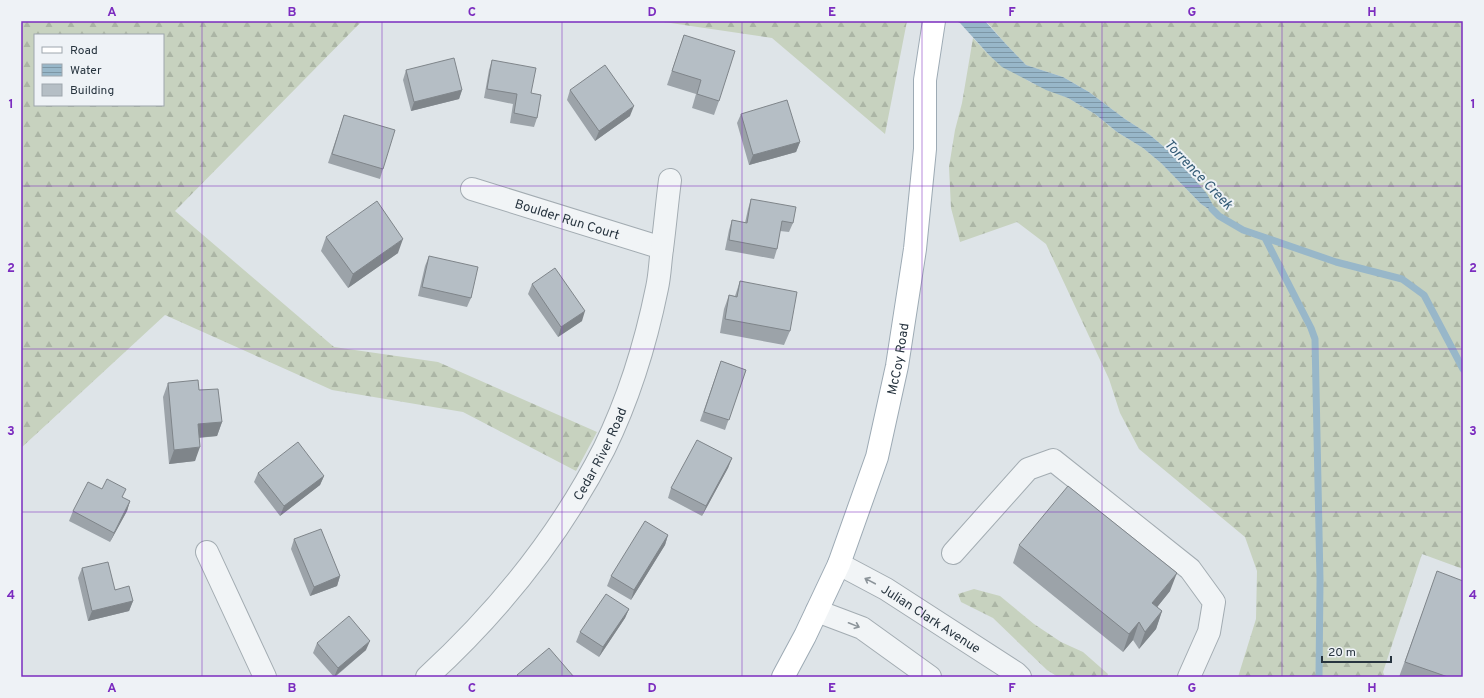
<svg xmlns="http://www.w3.org/2000/svg" width="1484" height="698" viewBox="0 0 1484 698" font-family="Overpass,sans-serif">
<style>
.forest{fill:url(#forest-firs);fill-rule:evenodd}
.water{fill:url(#water-rules)}
.lines{fill:none;stroke-linecap:round;stroke-linejoin:round}
.stream{stroke:#98b7c9;stroke-width:7}
.minor-casing{stroke:#a3acb2;stroke-width:24}
.major-casing{stroke:#9daab4;stroke-width:24}
.minor{stroke:#f1f4f6;stroke-width:22}
.major{stroke:#fff;stroke-width:22}
.wall{fill:#9ca3a9}
.shaded-wall{fill:#7f858a}
.building{fill:#b5bec5;stroke:#7f858a}
.oneway{stroke:#8c949a}
.grid{fill:none;stroke:#7b2cbf;stroke-width:1;stroke-opacity:0.55}
.labels{text-anchor:middle;stroke-width:4;stroke-linejoin:round;paint-order:stroke}
.street-label{font-size:13px;fill:#27343f;stroke:#eef2f6}
.water-label{font-size:14px;font-style:italic;fill:#315974;stroke:#eef2f6}
.neatline{fill:none;stroke:#7b2cbf;stroke-width:1.5}
.grid-label{font-size:13px;text-anchor:middle;font-weight:bold;fill:#7b2cbf}
</style>
<defs>
<pattern id="forest-firs" width="22" height="20" patternUnits="userSpaceOnUse"><rect width="22" height="20" fill="#c7d2bf"/><path d="M5 1l3.5 6h-7zM16 11l3.5 6h-7z" fill="#abb5a5"/></pattern>
<pattern id="water-rules" width="6" height="5" patternUnits="userSpaceOnUse"><rect width="6" height="5" fill="#98b7c9"/><path d="M0 2.5h6" fill="none" stroke="#7c96a5"/></pattern>
</defs>
<rect width="100%" height="100%" fill="#dee4e8"/>
<!-- forest -->
<path class="forest" d="M21,21h341l-187,190 159,136 104,15 159,70 -21,39 -113,-59 -131,-22 -167,-75 -144,133zM35,35h128v70h-128z
M657,21h250l-22,113 -113,-96z
M986,21h476l1,2v546l-41,-15 -39,118 2,5h-147l18,-58 1,-48 -12,-34 -106,-88 -19,-36 -11,-34 -63,-135 -29,-22 -57,20 -9,-34 -2,-41 6,-37 7,-27 11,-65 16,17 41,27 38,16 27,16 22,18 26,16 18,15 40,41 17,11 -41,-57 -27,-23 -25,-16 -36,-27 -26,-15 -37,-12 -22,-23z
M974,589l26,7 34,28 27,18 22,10 25,22 -1,3h-49l-11,-7 -54,-52 -32,-16 -3,-8z"/>
<!-- water -->
<path class="water" d="M956,21h29l19,21 22,23 37,12 26,15 36,27 25,16 27,23 30,36 12,22 -18,-12 -40,-41 -18,-15 -26,-16 -22,-18 -27,-16 -22,-8 -44,-23 -13,-12 -29,-32z"/>
<g class="lines">
<!-- stream -->
<path class="stream" d="M1212,209l7,7 24,14 93,32 66,17 22,16 39,74
M1265,238l46,90 4,11 5,241 -1,97"/>
<!-- minor casing -->
<g class="minor-casing">
<g id="minor">
<path id="s1" d="M472,189l190,59"/>
<path d="M207,552l58,125"/>
<path d="M953,553l75,-84 25,-9 137,109 24,33 -5,30 -20,45"/>
<path id="s2" d="M839,564l47,25 130,84 4,4"/>
<path d="M817,611l45,17 68,49"/>
<path id="s3" d="M427,677c71,-65 133,-142 177,-228 24,-49 42,-107 53,-161 3,-13 3,-26 5,-39 3,-23 5,-46 8,-69"/>
</g>
</g>
<!-- major casing -->
<g class="major-casing">
<g id="major">
<path id="s4" d="M783,677l22,-41 34,-72 38,-107 20,-91 18,-117 10,-100v-69l9,-59"/>
</g>
</g>
<!-- minor -->
<use href="#minor" class="minor"/>
<!-- major -->
<use href="#major" class="major"/>
</g>
<!-- wall -->
<path class="wall" d="M684,35l35,66 -5,14 -22,-7 4,-14 -29,-9z
M492,60l39,33 6,25 -3,9 -24,-4 3,-19 -29,-6 5,-28z
M406,70l56,20 -3,9 -48,12 -8,-31z
M570,90l60,26 -35,25 -28,-41z
M741,114l59,28 -4,10 -47,13 -12,-42z
M344,115l39,54 -3,10 -52,-16z
M751,199l42,24 -4,9 -9,-1 -3,18 -3,10 -49,-9 4,-20 3,-10 13,3 3,-14z
M326,237l72,16 -50,35 -27,-37z
M429,256l42,42 -4,9 -49,-11 7,-30z
M740,281l50,50 -6,14 -64,-12 4,-24 5,-14 6,1z
M532,284l50,37 -24,16 -30,-43z
M721,361l25,9 -21,60 -25,-9z
M168,383l31,7 23,32 -5,14 -18,2 -4,23 -26,3 -6,-67z
M732,458l-4,10 -26,48 -34,-18 3,-10z
M258,473l66,3 -4,9 -40,31 -26,-34z
M102,489l28,12 -3,10 -17,31 -41,-21 4,-10z
M668,535l-3,10 -34,55 -24,-14 4,-10z
M294,539l46,37 -3,10 -27,10 -19,-47z
M1019,545l151,46 -13,16 5,4 -6,18 -17,20 -6,-9 -10,12 -110,-89z
M82,568l51,33 -4,10 -41,10 -10,-43z
M1431,589l32,88h-64z
M629,609l-4,9 -26,39 -23,-15 4,-10z
M317,643l49,7 -31,27h-1l-21,-24z"/>
<!-- shaded-wall -->
<path class="shaded-wall" d="M462,90l-3,9 -48,12 3,-9z
M634,106l-4,10 -35,25 4,-10z
M800,142l-4,10 -47,13 4,-10z
M403,239l-5,14 -50,35 5,-14z
M585,311l-3,10 -24,16 3,-10z
M222,422l-5,14 -24,2 5,-14z
M200,447l-5,14 -26,3 5,-14z
M732,458l-4,10 -26,48 4,-10z
M324,476l-4,9 -40,31 4,-10z
M130,501l-3,10 -17,31 4,-9z
M668,535l-3,10 -34,55 3,-10z
M1177,573l-7,18 -24,30 6,-18z
M340,576l-3,10 -27,10 4,-9z
M133,601l-4,10 -41,10 4,-10z
M629,609l-4,9 -26,39 4,-10z
M1162,611l-6,18 -17,20 6,-17z
M1139,622l-6,18 -10,12 6,-18z
M370,641l-4,9 -32,27 4,-9z"/>
<!-- building -->
<path class="building" d="M684,35l51,16 -16,50 -22,-7 4,-14 -29,-9z
M454,58l8,32 -48,12 -8,-32z
M492,60l44,8 -5,25 10,2 -4,23 -23,-5 3,-19 -30,-5z
M605,65l29,41 -35,25 -29,-41z
M787,100l13,42 -47,13 -12,-41z
M344,115l51,15 -12,39 -51,-15z
M751,199l45,8 -3,16 -11,-2 -5,28 -48,-9 3,-20 15,3z
M377,201l26,38 -50,35 -27,-37z
M429,256l49,11 -7,31 -49,-11z
M555,268l30,43 -24,16 -29,-43z
M740,281l57,11 -7,39 -65,-12 4,-24 8,2z
M721,361l25,9 -17,50 -25,-8z
M198,380l1,10 19,-1 4,33 -24,2 2,23 -26,3 -6,-67z
M697,440l35,18 -26,48 -35,-18z
M298,442l26,34 -40,30 -26,-33z
M107,479l19,10 -4,8 8,4 -16,32 -41,-22 15,-29 14,7z
M1068,486l109,87 -25,30 10,8 -17,21 -6,-10 -10,12 -110,-89z
M645,521l23,14 -34,55 -23,-14z
M321,529l19,47 -26,11 -20,-48z
M108,562l7,28 14,-4 4,15 -41,10 -10,-43z
M1437,571l26,10v96h-15l-43,-15z
M606,594l23,15 -26,38 -23,-15z
M349,616l21,25 -32,27 -21,-25z
M549,648l25,29h-55l-2,-2z"/>
<!-- one-way arrows -->
<defs><path id="oneway-shaft" d="M-6 0H5M1.5-3L5.5 0L1.5 3" fill="none" stroke-width="1.6" stroke-linecap="round" stroke-linejoin="round"/></defs>
<g class="oneway">
<use href="#oneway-shaft" transform="translate(870 581) rotate(-152)"/>
<use href="#oneway-shaft" transform="translate(854 625) rotate(22)"/>
</g>
<!-- grid -->
<path class="grid" d="M202,21v656M382,21v656M562,21v656M742,21v656M922,21v656M1102,21v656M1282,21v656M21,186h1442M21,349h1442M21,512h1442"/>
<g class="labels">
<!-- street labels -->
<g class="street-label">
<text dy="5" stroke="none"><textPath href="#s1" startOffset="100">Boulder Run Court</textPath></text>
<text dy="5" stroke="none"><textPath href="#s4" startOffset="340">McCoy Road</textPath></text>
<text dy="5" stroke="none"><textPath href="#s3" startOffset="284">Cedar River Road</textPath></text>
<text dy="5" stroke="none"><textPath href="#s2" startOffset="107">Julian Clark Avenue</textPath></text>
</g>
<!-- water labels -->
<g class="water-label">
<text transform="translate(1199 174) rotate(46)" y="5">Torrence Creek</text>
</g>
</g>
<!-- border -->
<rect width="1484" height="698" fill="none" stroke="#eef2f6" stroke-width="44"/>
<!-- legend -->
<rect x="34" y="34" width="130" height="72" fill="#eef2f6" stroke="#9ea6ad"/>
<rect x="42" y="47" width="20" height="6" fill="#ffffff" stroke="#9ea6ad"/>
<text x="70" y="54" font-size="12" fill="#27343f">Road</text>
<rect x="42" y="64" width="20" height="12" fill="url(#water-rules)" stroke="#9ea6ad"/>
<text x="70" y="74" font-size="12" fill="#27343f">Water</text>
<rect x="42" y="84" width="20" height="12" fill="#b5bec5" stroke="#9ea6ad"/>
<text x="70" y="94" font-size="12" fill="#27343f">Building</text>
<!-- scale -->
<path d="M1322 656v6h69v-6" fill="none" stroke="#27343f" stroke-width="2"/>
<text x="1328" y="656" font-size="12" fill="#27343f" stroke="#eef2f6" stroke-width="3" paint-order="stroke">20 m</text>
<rect x="22" y="22" width="1440" height="654" class="neatline"/>
<g class="grid-label">
<text x="112" y="16">A</text>
<text x="292" y="16">B</text>
<text x="472" y="16">C</text>
<text x="652" y="16">D</text>
<text x="832" y="16">E</text>
<text x="1012" y="16">F</text>
<text x="1192" y="16">G</text>
<text x="1372" y="16">H</text>
<text x="11" y="108">1</text>
<text x="1473" y="108">1</text>
<text x="11" y="272">2</text>
<text x="1473" y="272">2</text>
<text x="11" y="435">3</text>
<text x="1473" y="435">3</text>
<text x="11" y="599">4</text>
<text x="1473" y="599">4</text>
<text x="112" y="692">A</text>
<text x="292" y="692">B</text>
<text x="472" y="692">C</text>
<text x="652" y="692">D</text>
<text x="832" y="692">E</text>
<text x="1012" y="692">F</text>
<text x="1192" y="692">G</text>
<text x="1372" y="692">H</text>
</g>
</svg>
